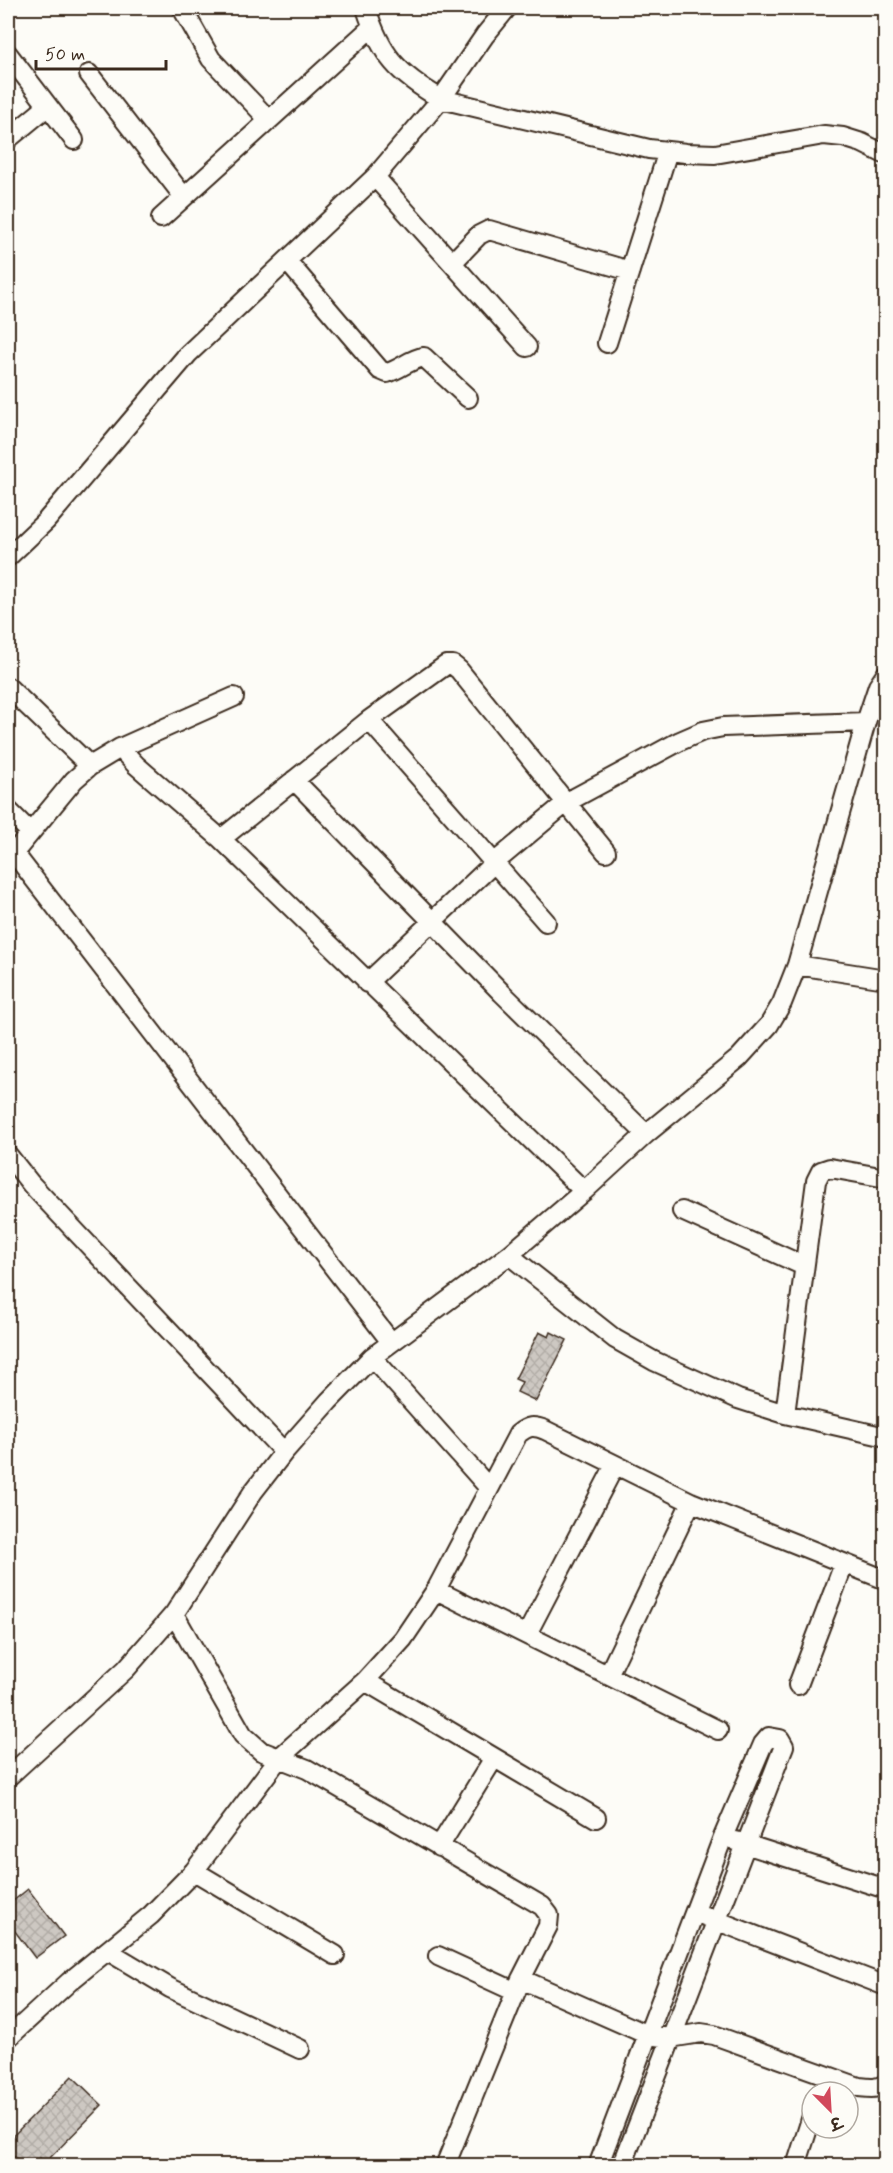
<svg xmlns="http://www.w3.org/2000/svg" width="893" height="2173" viewBox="0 0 893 2173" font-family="Mynerve,'Playpen Sans Deva',sans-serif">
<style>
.building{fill:url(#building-cross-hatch);stroke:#3b2a1e;stroke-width:1.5}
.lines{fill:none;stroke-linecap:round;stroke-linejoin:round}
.minor-casing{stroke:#3b2a1e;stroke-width:22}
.minor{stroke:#fdfcf7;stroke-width:18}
</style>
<defs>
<pattern id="building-cross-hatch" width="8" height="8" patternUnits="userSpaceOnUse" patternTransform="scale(1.5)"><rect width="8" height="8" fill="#cdc8c2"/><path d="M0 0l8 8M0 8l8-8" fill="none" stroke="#b1aca6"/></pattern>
</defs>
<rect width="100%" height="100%" fill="#fdfcf7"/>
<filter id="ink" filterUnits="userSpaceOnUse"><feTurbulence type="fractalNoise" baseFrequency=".0167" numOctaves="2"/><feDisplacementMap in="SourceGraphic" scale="12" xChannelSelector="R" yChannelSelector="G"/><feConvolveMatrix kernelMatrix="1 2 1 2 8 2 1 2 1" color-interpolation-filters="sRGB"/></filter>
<g filter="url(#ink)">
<!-- building -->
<path class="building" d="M539,1332l10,5 2,-5 16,8 -31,61 -19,-9 5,-10 -7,-3z
M28,1889l36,47 -29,22 -27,-36v-17z
M72,2076l30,29 -57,58 -5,-5 -7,8h-10l-15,-16v-9z"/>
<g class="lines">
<!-- minor casing -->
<g class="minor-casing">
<path id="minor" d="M182,8l29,51 58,61
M366,8c15,48 32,66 75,91l208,50 37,4 29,1 109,-19 19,2 19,6 24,12
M8,54l66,86
M89,74l95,123
M8,139l40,-33
M375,177l152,170
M161,218l211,-191
M287,261l93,109 7,3c14,-4 23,-14 37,-16l44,41
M452,263l27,-28 10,-5 141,41
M607,343l61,-192
M8,557l38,-36 142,-167 187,-177 66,-78 44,-64 22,-27
M8,687l82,79
M369,720l177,202
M120,748l16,17 85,74 363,352
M294,780l208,213 144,141
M8,810l21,21
M221,839l148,-119 77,-55h7l6,5 147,182
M14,853l377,489
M8,860l66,-80 16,-14 30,-18 114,-51
M797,965l89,14
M367,983l127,-120 73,-61 113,-61 23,-10 20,-4 143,-5
M8,1155l23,29 253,268
M682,1211l122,55
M509,1255l106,84 39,22 84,38 47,15 101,23
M372,1357l117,131
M785,1414l31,-233 5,-10 9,-3 56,10
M436,1590l282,140
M174,1614l69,121 18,16 46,18 235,137 7,9 -1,11 -27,53 -76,187
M527,1634l88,-169
M608,1675l83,-173
M365,1681l231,137
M798,1685l46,-121
M8,1777l118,-108 48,-55 79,-122 31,-40 45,-51 43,-44 137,-102 75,-64 62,-57 93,-76 30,-33 13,-22 15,-38 69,-243 12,-36 8,-12
M736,1841l150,48
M439,1847l55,-89
M194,1871l141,84
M705,1916l181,70
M108,1951l62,37 130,61
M438,1956l78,36
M521,1979l127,56 22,3 31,-5 13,2 145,52c9,1 19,3 27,-4
M8,2038l61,-56 82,-67 43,-44 85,-113 86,-77 38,-42 33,-49 82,-156c10,-8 15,-9 27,-4l146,72 195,78
M598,2166l125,-329 40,-93 6,-7 11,2 4,7 -2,5 -160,415
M796,2166l16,-50"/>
</g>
<!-- minor -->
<use href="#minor" class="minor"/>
</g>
</g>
<!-- margin -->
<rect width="893" height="2173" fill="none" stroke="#fdfcf7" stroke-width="30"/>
<rect x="15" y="15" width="863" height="2143" fill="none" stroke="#3b2a1e" stroke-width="2" filter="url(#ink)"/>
<!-- north arrow -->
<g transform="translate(830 2110) rotate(156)"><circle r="28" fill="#fdfcf7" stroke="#afa8a0" stroke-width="1.5"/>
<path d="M0-4.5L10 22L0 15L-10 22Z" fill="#d1495b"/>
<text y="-9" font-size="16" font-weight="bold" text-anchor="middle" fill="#3b2a1e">उ</text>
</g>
<!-- scale -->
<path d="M36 60v9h130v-9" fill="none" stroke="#3b2a1e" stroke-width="3"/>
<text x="45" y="60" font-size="18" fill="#3b2a1e" stroke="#fdfcf7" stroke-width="4.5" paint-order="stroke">50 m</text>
</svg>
